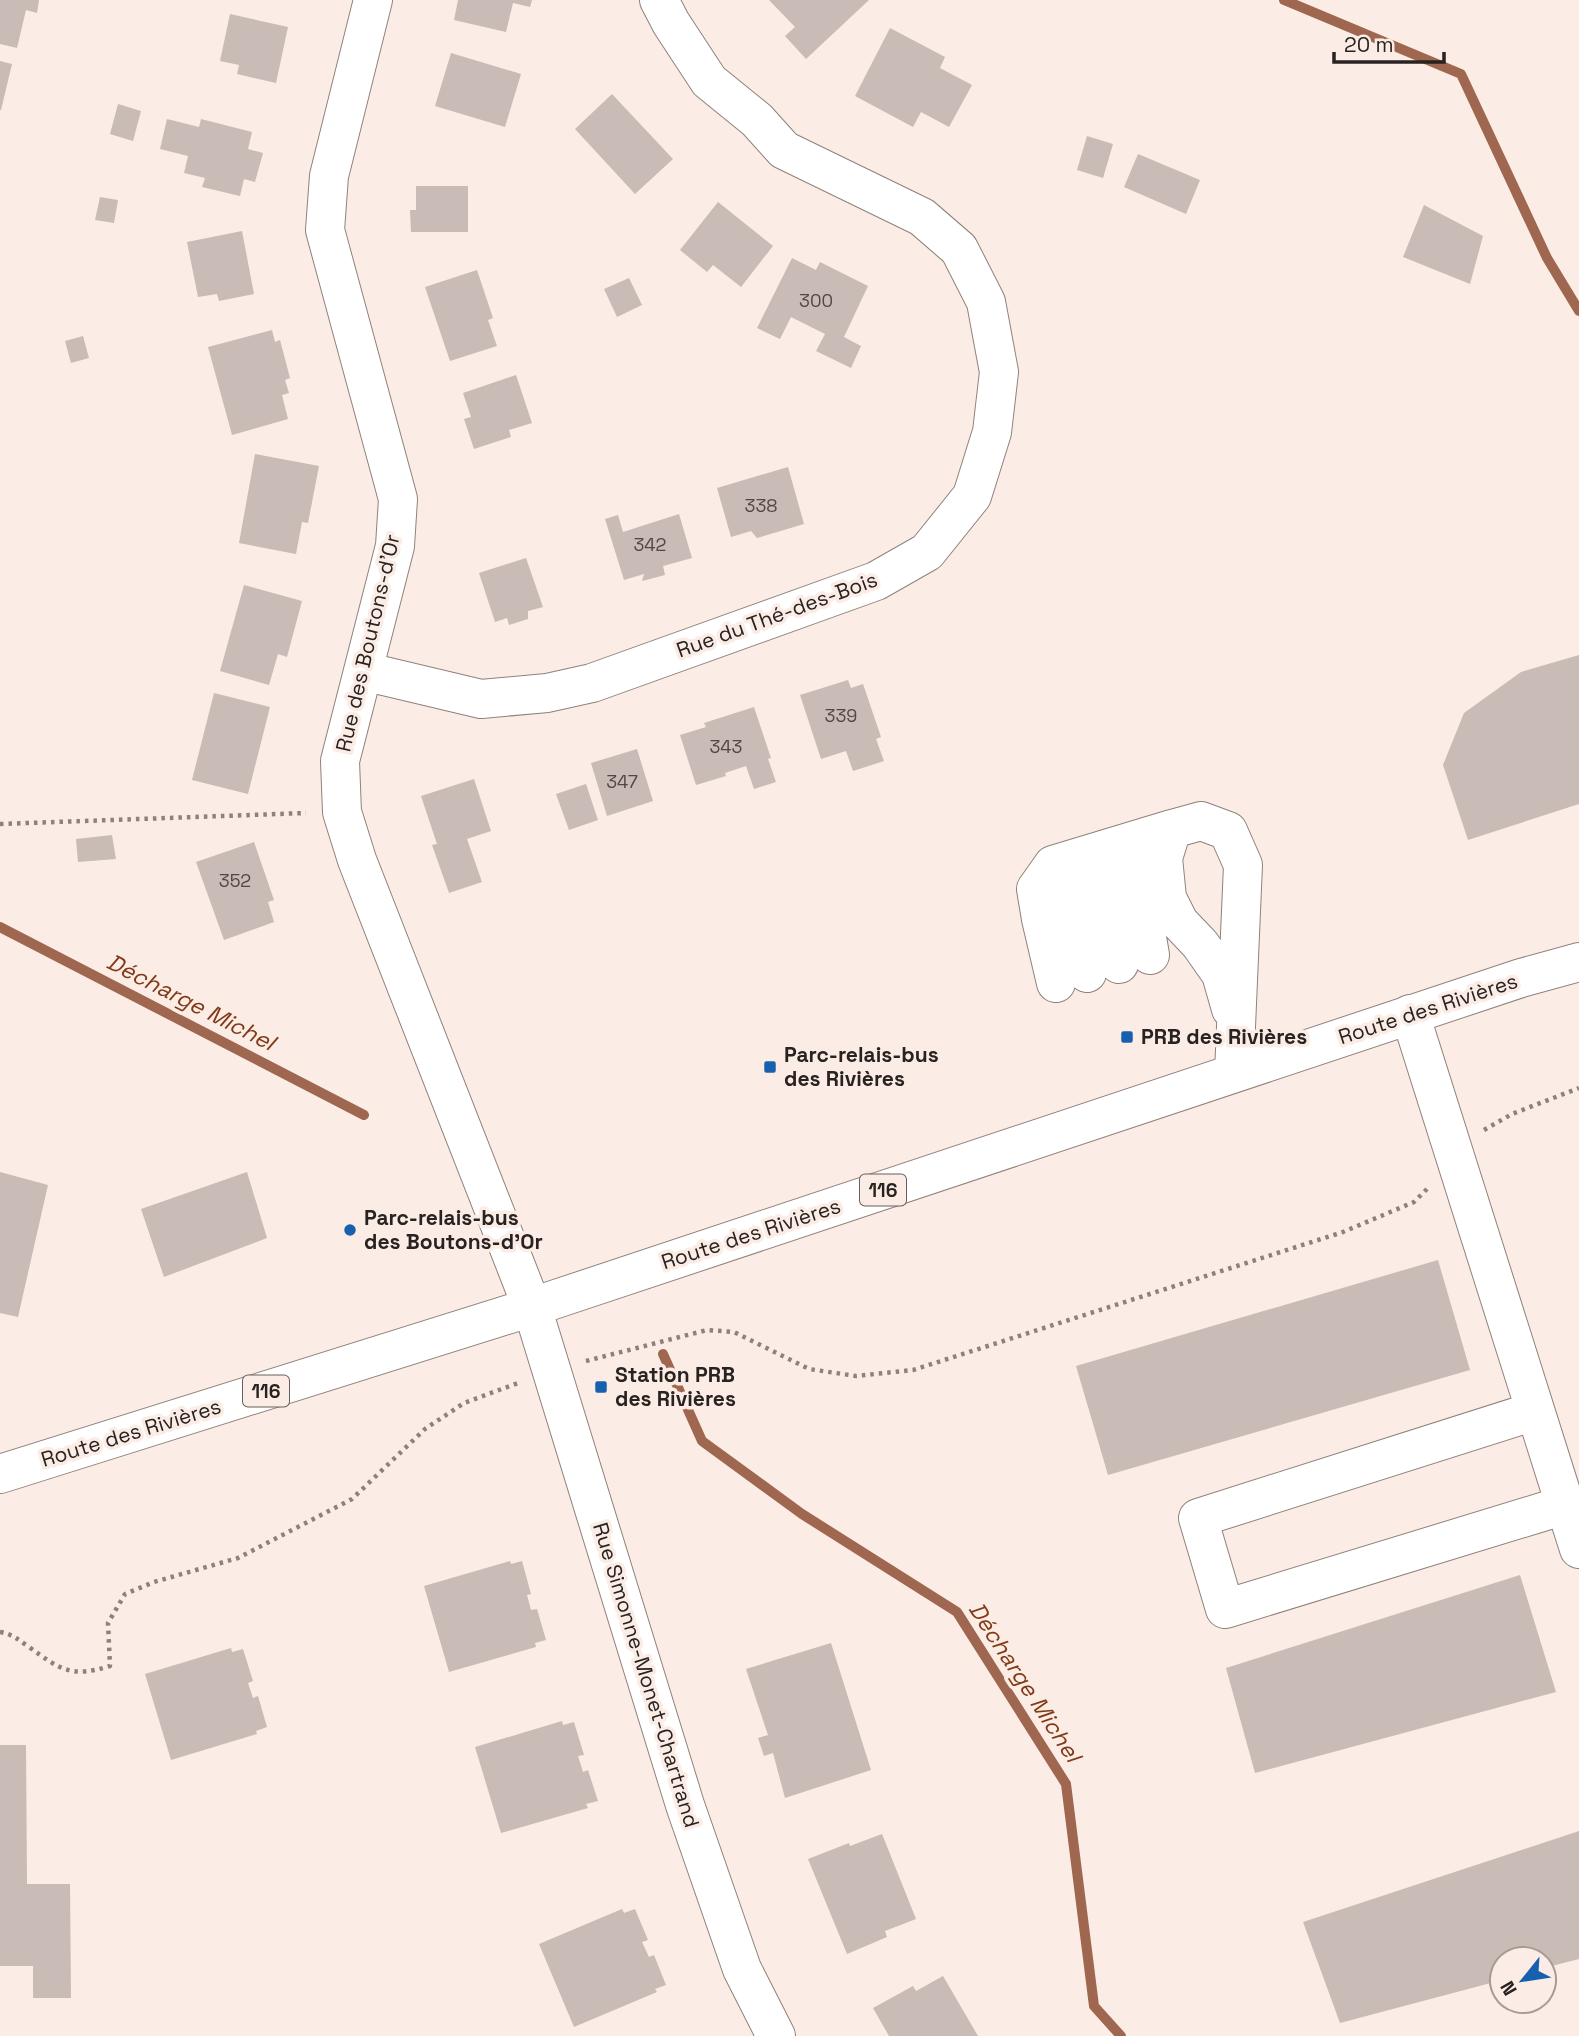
<svg xmlns="http://www.w3.org/2000/svg" width="1579" height="2036" viewBox="0 0 1579 2036" font-family="'Space Grotesk',sans-serif">
<style>
.lines{fill:none;stroke-linecap:round;stroke-linejoin:round}
.stream{stroke:#9f674f;stroke-width:10}
.building{fill:#c9bbb5}
.minor-casing{stroke:#8f827c;stroke-width:40}
.major-casing{stroke:#8f827c;stroke-width:40}
.path{stroke:#8b817d;stroke-width:4.5;stroke-dasharray:3.5 5;stroke-linecap:butt}
.minor{stroke:#fff;stroke-width:38}
.major{stroke:#fff;stroke-width:38}
.poi-dot{fill:#1660af;stroke:#fbece5;stroke-width:2.5}
.labels{text-anchor:middle;stroke-width:7;stroke-linejoin:round;paint-order:stroke}
.number-label{font-size:18px;fill:#504845}
.shield{fill:#fbece5;stroke:#675f5b;stroke-width:2}
.shield-label{font-size:19px;font-weight:bold;fill:#282220}
.street-label{font-size:21px;fill:#282220;stroke:#fbece5}
.poi-label{font-size:21px;font-weight:bold;fill:#282220;stroke:#fbece5;text-anchor:start}
.water-label{font-size:23px;font-style:italic;fill:#813a16;stroke:#fbece5}
</style>
<rect width="100%" height="100%" fill="#fbece5"/>
<g class="lines">
<!-- stream -->
<path class="stream" d="M1284,0l177,74 86,184 32,53
M0,927l364,188
M663,1354l39,87 100,73 155,98 109,172 28,222 27,30"/>
</g>
<!-- building -->
<path class="building" d="M0,0h39l-2,13 -11,-3 -9,38 -17,-4z
M458,0h74l-2,7 -17,-4 -7,29 -52,-12z
M769,0h100l-63,59 -21,-23 10,-9z
M230,14l58,13 -12,56 -39,-9 2,-9 -19,-4z
M890,28l55,29 -5,11 32,17 -23,42 -28,-15 -8,15 -58,-31z
M451,53l70,21 -16,53 -70,-21z
M0,61l12,3 -11,46h-1z
M612,94l61,65 -38,35 -60,-65z
M118,104l23,7 -8,30 -23,-7z
M167,119l32,8 2,-8 51,13 -4,17 15,4 -8,29 -11,-3 -4,17 -38,-9 3,-9 -21,-5 4,-17 -28,-7z
M1087,136l26,8 -10,34 -26,-8z
M1138,154l62,26 -14,34 -62,-27z
M416,186h52v46h-57l-1,-22h6z
M100,197l18,3 -4,23 -19,-3z
M718,202l55,44 -32,41 -28,-22 -6,7 -27,-22z
M1424,205l59,31 -13,48 -67,-27z
M242,231l12,63 -35,7 -2,-7 -19,3 -11,-55z
M792,258l24,12 4,-8 48,24 -24,51 17,9 -10,22 -35,-17 9,-17 -34,-17 -11,22 -23,-11z
M477,270l16,48 -5,2 9,26 -47,15 -25,-74z
M629,278l13,27 -25,12 -13,-28z
M272,330l3,12 5,-2 10,38 -5,2 4,13 -7,2 6,24 -56,16 -24,-88z
M83,336l6,22 -18,5 -6,-22z
M516,375l16,48 -23,7 2,7 -37,12 -10,-30 7,-2 -8,-24z
M255,454l64,12 -11,57 -6,-1 -6,32 -57,-11z
M788,467l16,57 -47,14 -6,-7 -20,6 -14,-49z
M679,514l13,44 -29,8 2,9 -23,6 2,-7 -20,6 -19,-61 13,-4 5,17z
M526,558l17,49 -15,4v8l-19,6 -2,-7 -12,4 -16,-49z
M244,585l58,16 -15,56 -9,-3 -9,31 -49,-14z
M1579,655v149l-111,36 -25,-75 21,-52 57,-41z
M848,680l3,8 12,-4 18,53 -5,2 8,22 -31,10 -7,-20 -25,8 -21,-64z
M214,693l56,14 -22,87 -56,-14z
M754,707l17,51 -3,1 8,23 -22,7 -8,-23 -21,7 1,3 -30,9 -16,-50 26,-8 -2,-4z
M637,749l16,52 -46,15 -16,-53z
M474,779l17,52 -24,8 15,43 -33,11 -17,-48 5,-1 -16,-48z
M586,784l12,36 -29,10 -13,-36z
M112,835l4,24 -38,3 -2,-23z
M254,842l20,58 -6,2 6,20 -50,18 -28,-78z
M0,1172l48,13 -30,132 -18,-4z
M247,1172l20,66 -103,39 -23,-68z
M1438,1260l32,110 -362,105 -32,-109z
M510,1561l1,3 11,-3 9,33 -4,1 4,15 6,-1 9,31 -11,3 1,4 -87,25 -25,-86z
M1520,1575l36,117 -301,81 -29,-105z
M831,1643l40,127 -86,28 -12,-45 -9,3 -6,-18 10,-3 -22,-66z
M231,1648l1,4 11,-3 10,32 -5,2 5,15 5,-2 9,31 -11,4 1,3 -86,26 -26,-86z
M562,1721l1,4 11,-3 10,33 -6,1 5,16 5,-2 10,31 -12,3 2,4 -87,25 -26,-86z
M0,1745h26l1,139h43l1,114h-38v-32h-33z
M1579,1831v128l-35,9v-9h-42v21l-162,43 -37,-101z
M882,1834l34,85 -31,12 2,6 -40,17 -39,-95 41,-16 1,3z
M622,1909l2,4 11,-4 13,31 -6,2 7,15 5,-2 12,30 -11,4 2,3 -83,35 -35,-83z
M943,1976l35,60h-89l-16,-28 40,-22 3,5z"/>
<g class="lines">
<!-- minor casing -->
<g class="minor-casing">
<path id="minor" d="M373,0l-44,176 -4,54 73,269 -3,47 -55,215 2,51 15,48 175,447 153,498 57,164 34,67
M363,671l118,28 66,-6 45,-10 284,-102 51,-29 45,-56 20,-64 7,-60 -13,-70 -27,-53 -37,-32 -138,-67 -27,-30 -48,-39 -38,-58 -12,-23
M1172,829l-9,29 4,40 12,24 21,22 21,30 10,35
M1145,837l-11,26 16,92
M1109,848l-9,26 19,90
M1070,860l-4,26 21,87
M1056,983l-15,-64 -5,-30 17,-24 119,-36 29,-8 27,10 15,34 -9,208
M1410,1014l169,535
M1535,1411l-337,107 27,91 340,-104"/>
</g>
<!-- major casing -->
<g class="major-casing">
<path id="major" d="M0,1474l532,-167 989,-329 58,-16"/>
</g>
<!-- path -->
<path class="path" d="M0,824l306,-11
M1484,1130l28,-16 67,-26
M586,1361l121,-31 27,2 75,37 47,7 57,-6 430,-138 71,-30 13,-13
M0,1632c12,2 19,8 29,15 32,23 42,31 81,19l-2,-43 17,-29 29,-12 84,-24 114,-59 73,-70 39,-26 54,-20"/>
<!-- minor -->
<use href="#minor" class="minor"/>
<!-- major -->
<use href="#major" class="major"/>
</g>
<!-- markers -->
<g class="poi-dot">
<rect x="1120" y="1030" width="14" height="14" rx="3.5"/>
<rect x="763" y="1060" width="14" height="14" rx="3.5"/>
<circle cx="350" cy="1230" r="7"/>
<rect x="594" y="1380" width="14" height="14" rx="3.5"/>
</g>
<g class="labels">
<!-- number labels -->
<g class="number-label">
<text x="816" y="307">300</text>
<text x="761" y="512">338</text>
<text x="650" y="551">342</text>
<text x="841" y="722">339</text>
<text x="726" y="753">343</text>
<text x="622" y="788">347</text>
<text x="235" y="887">352</text>
</g>
<!-- shield labels -->
<g class="shield">
<rect x="860" y="1174.5" width="46" height="31" rx="5"/>
<rect x="243" y="1375.5" width="46" height="31" rx="5"/>
</g>
<g class="shield-label">
<text x="883" y="1197">116</text>
<text x="266" y="1398">116</text>
</g>
<!-- street labels -->
<g class="street-label">
<text transform="translate(777 615) rotate(-20)" y="7">Rue du Thé-des-Bois</text>
<text transform="translate(368 643) rotate(-77)" y="7">Rue des Boutons-d'Or</text>
<text transform="translate(1428 1009) rotate(-18)" y="7">Route des Rivières</text>
<text transform="translate(751 1234) rotate(-18)" y="7">Route des Rivières</text>
<text transform="translate(131 1433) rotate(-17)" y="7">Route des Rivières</text>
<text transform="translate(646 1675) rotate(73)" y="7">Rue Simonne-Monet-Chartrand</text>
</g>
<!-- poi labels -->
<g class="poi-label">
<text x="1141" y="1044">PRB des Rivières</text>
<text x="784" y="1062">Parc-relais-bus<tspan x="784" dy="24">des Rivières</tspan></text>
<text x="364" y="1225">Parc-relais-bus<tspan x="364" dy="24">des Boutons-d'Or</tspan></text>
<text x="615" y="1382">Station PRB<tspan x="615" dy="24">des Rivières</tspan></text>
</g>
<!-- water labels -->
<g class="water-label">
<text transform="translate(191 1002) rotate(27)" y="8">Décharge Michel</text>
<text transform="translate(1025 1682) rotate(57)" y="8">Décharge Michel</text>
</g>
</g>
<!-- north arrow -->
<g transform="translate(1523 1980) rotate(240)"><circle r="33" fill="#fbece5" stroke="#a79b96" stroke-width="2"/>
<path d="M0-5L12 26L0 18L-12 26Z" fill="#1660af"/>
<text y="-10" font-size="19" font-weight="bold" text-anchor="middle" fill="#282220">N</text>
</g>
<!-- scale -->
<path d="M1334 52v10h110v-10" fill="none" stroke="#282220" stroke-width="3.5"/>
<text x="1344" y="52" font-size="21" fill="#282220" stroke="#fbece5" stroke-width="5" paint-order="stroke">20 m</text>
</svg>
